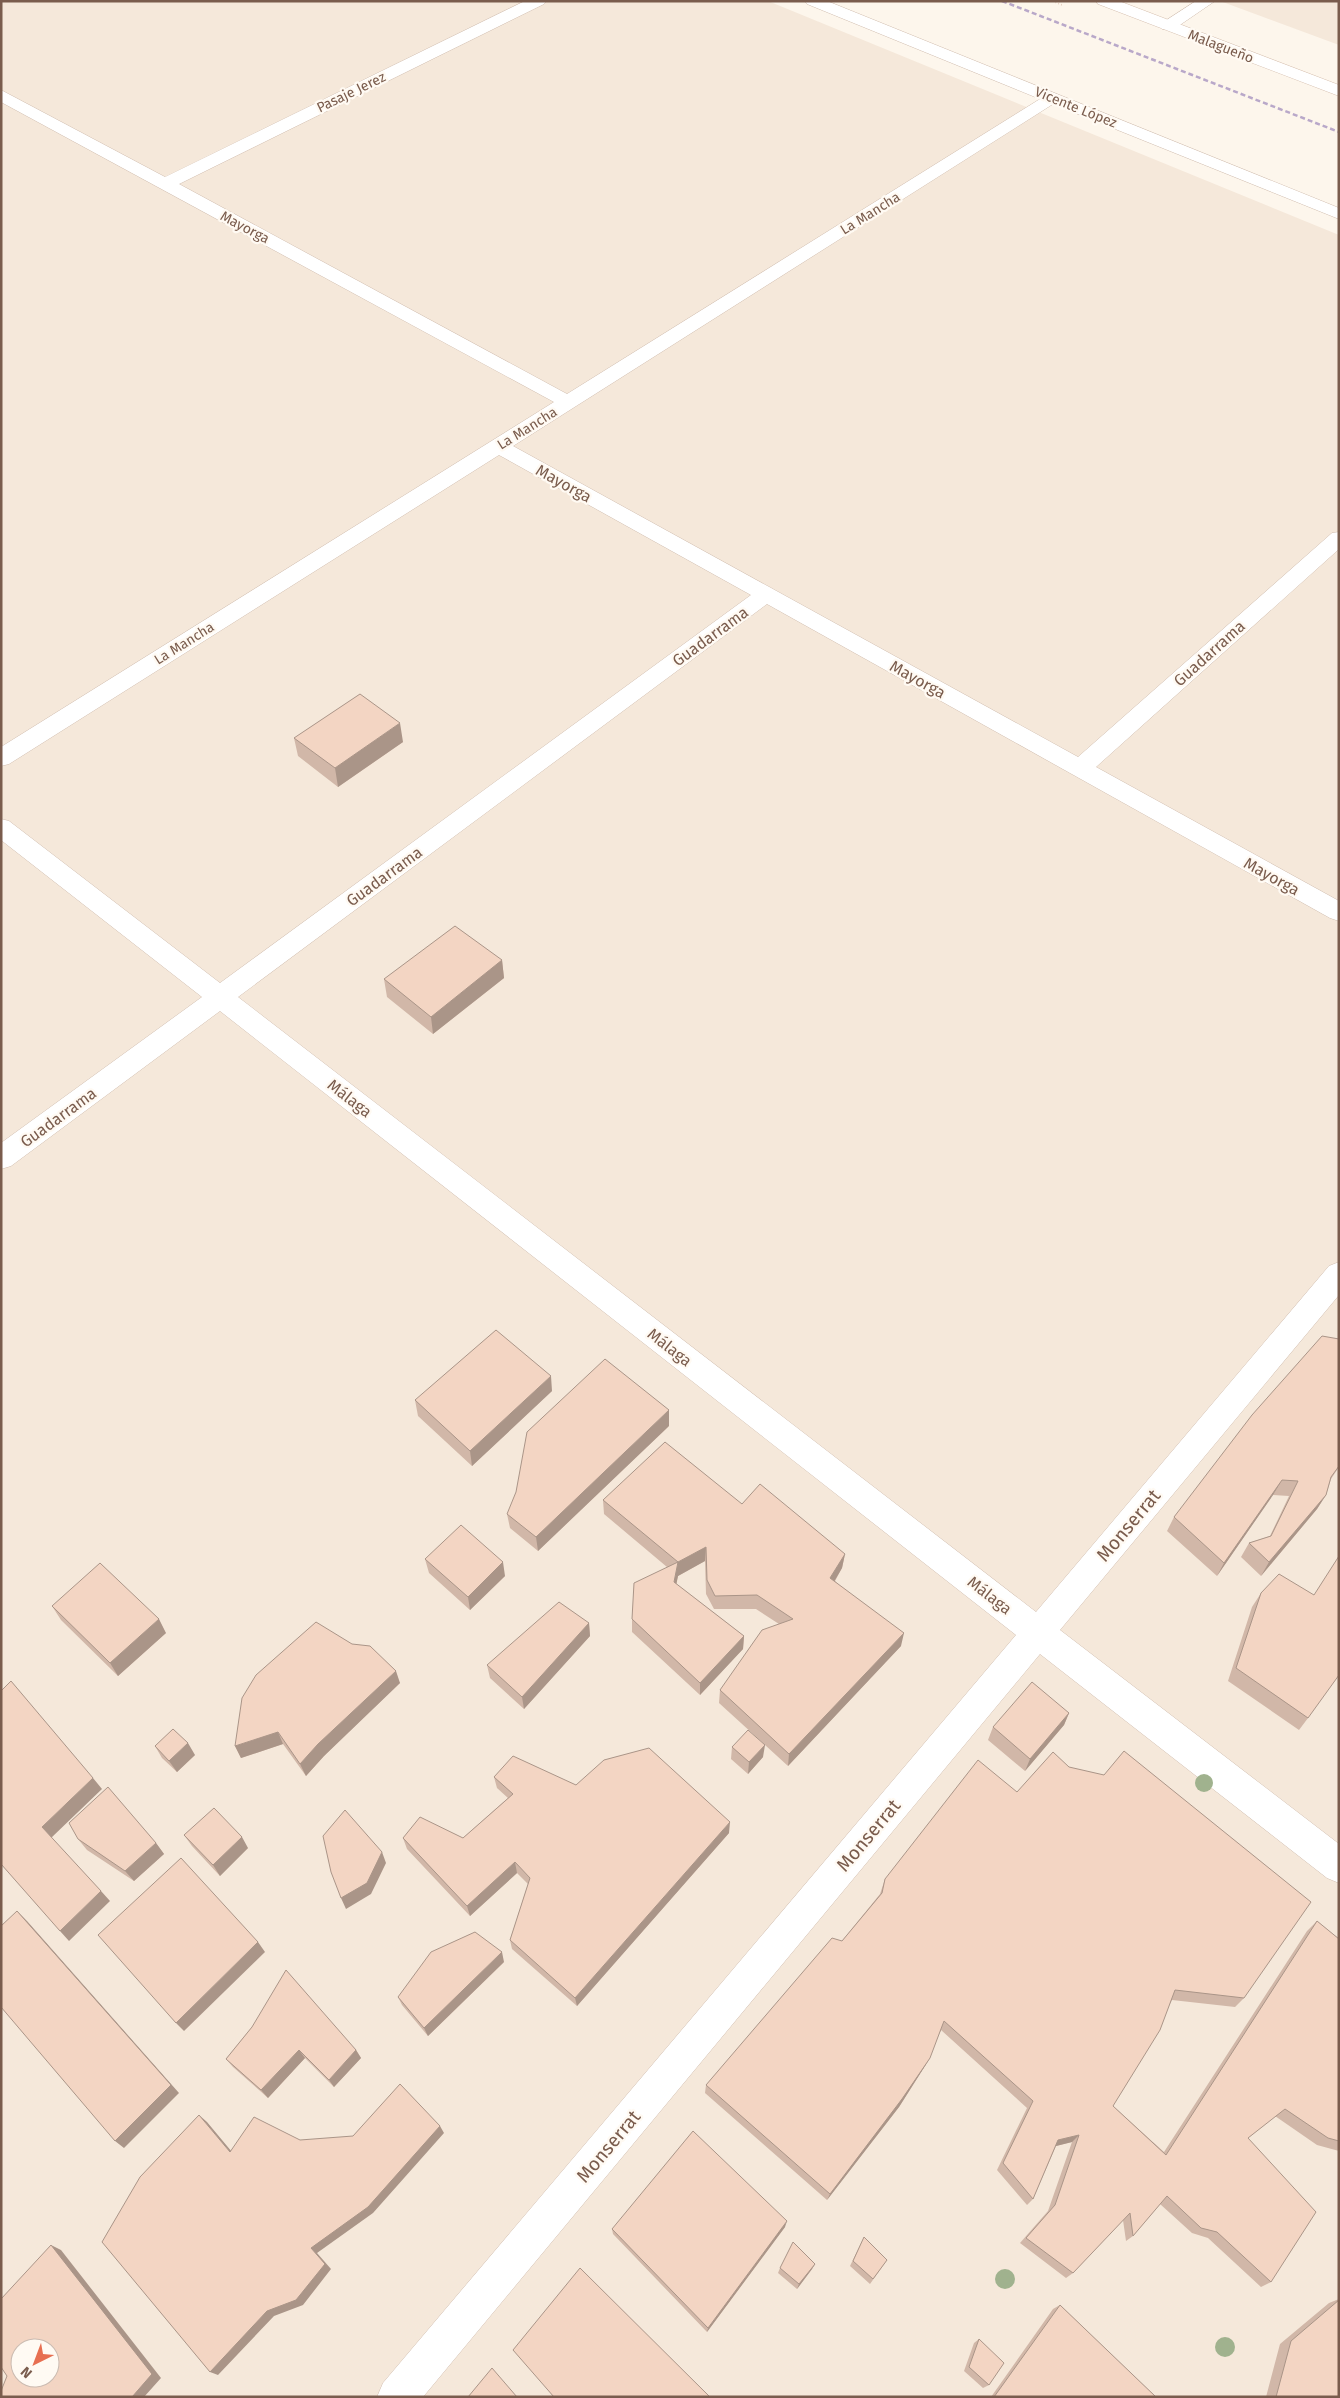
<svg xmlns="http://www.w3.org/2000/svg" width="1340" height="2398" viewBox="0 0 1340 2398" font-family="'Fira Sans',sans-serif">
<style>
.residential{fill:#f5e8da;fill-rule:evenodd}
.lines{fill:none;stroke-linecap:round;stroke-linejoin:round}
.street-casing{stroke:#d1beb0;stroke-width:1}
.secondary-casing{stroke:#d6c0b0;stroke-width:1}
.path{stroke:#d9b8a5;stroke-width:2;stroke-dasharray:0.5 2.5;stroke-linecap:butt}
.street{fill:#fff;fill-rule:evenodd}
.secondary{fill:#fff;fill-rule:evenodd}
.rail{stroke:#b9a8c9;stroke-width:2.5;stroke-dasharray:5 3;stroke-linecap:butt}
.tree{fill:#a0b28e}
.wall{fill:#d1b7a8}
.shaded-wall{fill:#aa9588}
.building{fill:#f3d5c3;stroke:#aa9588;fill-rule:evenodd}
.labels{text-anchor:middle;stroke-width:4.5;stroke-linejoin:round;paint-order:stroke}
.far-street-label{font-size:14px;fill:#7a5c4d;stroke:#fffaf3}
.street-label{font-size:16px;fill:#7a5c4d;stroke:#fffaf3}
.near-street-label{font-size:19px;fill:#7a5c4d;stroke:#fffaf3}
</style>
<rect width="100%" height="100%" fill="#fdf6ec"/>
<!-- residential -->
<path class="residential" d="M1,1h767l571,234v2162h-1338zM20,2348h30v30h-30z
M1220,1h119v44z"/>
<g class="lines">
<!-- street casing -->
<g class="street-casing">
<path id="street" d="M525,1h21l-2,3 -365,180 388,210 473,-295 -233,-95 -2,-3h22l512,207v11l-286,-115 -540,342 565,311 254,-224 7,-1v17l-243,218 243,134v20l-9,-3 -563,-314 -529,393 798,615 293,-346 10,-4v33l-279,335 279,214v39l-12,-5 -287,-224 -617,743h-46l6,-14 633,-748 -796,-624 -209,155 -10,3v-26l201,-146 -201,-157v-21l8,2 211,162 531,-388 -252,-140 -490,309 -8,2v-19l553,-345 -553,-300v-12l164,87z
M1196,1h19l-41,28h-12l-2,-3 2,-3z"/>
</g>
<!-- secondary casing -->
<g class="secondary-casing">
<path id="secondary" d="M1096,1h23l220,84v11l-241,-92z"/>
</g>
<!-- path -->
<path class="path" d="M1053,1l9,4"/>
<!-- street -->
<use href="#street" class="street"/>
<!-- secondary -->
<use href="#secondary" class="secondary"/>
<!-- rail -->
<path class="rail" d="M1002,1l337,131"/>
</g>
<!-- trees -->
<g class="tree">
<circle cx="1204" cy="1783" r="9"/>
<circle cx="1005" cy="2279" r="10"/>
<circle cx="1225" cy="2347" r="10"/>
</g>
<!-- wall -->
<path class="wall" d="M294,738l109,4 -65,45 -40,-31z
M502,960l2,18 -71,56 -46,-37 -3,-18z
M1339,1339v128l-8,12 -5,16 -9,14 -56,67 -20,-19 8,-14 21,-7 19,-40 -16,-1 -56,81 -50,-45 7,-14z
M552,1391l-80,75 -54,-50 -3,-16z
M669,1426l-131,125 -28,-23 -3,-14z
M603,1500l139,4 103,50 -3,14 -7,13 66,65 -113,120 -69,-63 1,-13 59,-66 -23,-15h-42l-8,-15 -1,-33 -27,15 -2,8 68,52 -1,13 -43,46 -68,-63v-13l35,-52 -63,-53z
M425,1559l80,17 -35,34 -41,-37z
M1261,1593l53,2 -6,123 -9,12 -71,-49 24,-74z
M52,1606l114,27 -48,43 -57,-56z
M589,1623l1,13 -66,73 -34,-31 -3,-13z
M352,1644l48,39 -76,73 -18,20 -23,-32 -42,14 -6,-12z
M1069,1713l-5,12 -39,46 -37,-31 5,-13z
M155,1746l40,9 -18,17 -15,-14z
M732,1747l31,10 -15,17 -17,-15z
M494,1777l82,8 153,48 -152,173 -65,-57 -2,-9 18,-56 -11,-11 -47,43 -63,-67 -4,-11h60l45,-40 -11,-10z
M184,1835l64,13 -28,28 -28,-30z
M78,1839l78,4 8,11 -30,27 -47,-31z
M885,1879l359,119 -9,9 -63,-7 -59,106 51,46 143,-221 10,-10 22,18v212l-22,-6 -42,-29 -27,22 23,144 -10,5 -53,-49 -16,-5 -32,-29 -27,32 -7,5 -3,-21 -50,53 -7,5 -46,-35 28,-32 24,-69 -16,4 -23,53 -6,6 -30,-35 30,-62 -86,-78 -16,36 -26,41 -72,93 -122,-107 1,-8 136,-144 38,-47z
M504,1962l-76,74 -26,-31 -4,-8z
M252,2027l104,23 5,8 -27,29 -29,-29 -37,40 -35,-31 -7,-8z
M785,2227l-78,105 -94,-98 -1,-5z
M864,2237l23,23 -17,24 -20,-18z
M815,2264l-3,5 -15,20 -19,-16 2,-5z
M1339,2299v98h-73l14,-53 49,-41z
M1060,2305l96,92h-165l62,-88z
M979,2339l10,46 -6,3 -19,-17 10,-28z"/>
<!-- shaded-wall -->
<path class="shaded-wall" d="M400,723l3,19 -65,45 -3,-19z
M502,960l2,18 -71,56 -2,-17z
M551,1376l1,15 -80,75 -2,-15z
M669,1410v16l-131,125 -2,-14z
M1282,1480l-9,15 -56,81 7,-13z
M1326,1495l-9,14 -56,67 8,-14z
M706,1547l-1,14 -27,15 -4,20v-14l4,-20z
M845,1554l-3,14 -14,24 2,-14z
M503,1562l2,14 -35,34 -2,-13z
M159,1619l7,14 -48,43 -8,-13z
M589,1623l1,13 -66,73 -2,-12z
M904,1633l-3,13 -113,120 1,-12z
M744,1636l-1,13 -43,46v-12z
M396,1671l4,12 -76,73 -18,20 -6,-12 18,-20z
M1069,1713l-5,12 -39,46 5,-12z
M278,1732l5,12 -42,14 -6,-12z
M188,1743l7,12 -18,17 -8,-11z
M765,1745l-2,12 -15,17 1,-12z
M93,1778l9,11 -51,49 -9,-11z
M730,1822l-1,11 -152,173 -2,-8z
M242,1837l6,11 -28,28 -7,-11z
M156,1843l8,11 -30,27 -9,-10z
M382,1852l4,11 -15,31 -25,15 -5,-11z
M515,1862l2,11 -47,43 -3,-10z
M101,1891l9,10 -41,40 -9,-10z
M17,1911l10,10 152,172 -55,55 -9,-7z
M258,1942l7,10 -81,79 -8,-8z
M502,1952l2,10 -76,74 -4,-8z
M299,2050l6,8 -37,40 -7,-8z
M356,2050l5,8 -27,29 -5,-7z
M930,2058l-5,8 -26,41 -72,93 3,-6z
M199,2115l8,7 30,36 -7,-6z
M440,2126l4,7 -71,80 -56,40 14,16 -28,36 -29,11 -56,59 -8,-3 101,-124z
M1079,2135l-7,7 -20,5 6,-7z
M787,2221l-2,6 -78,105 1,-4z
M51,2245l10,5 100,128 -17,19h-12z
M815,2264l-3,5 -15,20 2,-5z"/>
<!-- building -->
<path class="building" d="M360,694l40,29 -65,45 -41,-30z
M455,926l47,34 -71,57 -47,-38z
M496,1330l55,46 -81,75 -55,-51z
M1322,1336l17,3v127l-8,11 -5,18 -57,67 -20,-19 22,-7 27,-55 -16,-1 -58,83 -50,-46 78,-102z
M605,1359l64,51 -133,127 -29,-23 9,-22 11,-60z
M665,1442l77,62 18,-20 85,70 -15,24 74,55 -115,121 -69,-64 42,-60 31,-11 -36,-24 -42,1 -8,-16 -1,-33 -28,15 -75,-62z
M461,1525l42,37 -35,35 -43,-38z
M1339,1556v119l-31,43 -72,-50 25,-75 18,-19 35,21z
M678,1562l-4,20 70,54 -44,47 -68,-64 2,-36z
M100,1563l59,56 -49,44 -58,-57z
M559,1602l30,21 -67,74 -35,-32z
M316,1622l36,22 18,2 26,25 -78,73 -18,20 -22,-32 -43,14 7,-48 14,-23z
M11,1681l82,97 -51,49 59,64 -41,40 -59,-67v-173z
M1032,1682l37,31 -39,46 -37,-32z
M173,1729l15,14 -19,18 -14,-15z
M748,1730l17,15 -16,17 -17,-15z
M649,1748l81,74 -155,176 -65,-58 20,-62 -15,-16 -48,44 -64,-68 17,-21 43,21 50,-44 -19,-17 19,-21 63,29 28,-25z
M1124,1751l187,151 -67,96 -69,-8 -15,40 -47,76 53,49 151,-234 22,18v202l-11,-3 -43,-29 -37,29 68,74 -45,70 -54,-50 -16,-4 -34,-32 -34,40 -3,-23 -57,60 -47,-35 29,-33 24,-70 -21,5 -25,59 -30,-36 30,-62 -89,-80 -14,37 -28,41 -72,95 -124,-109 126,-147 10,3 40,-48 3,-14 93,-119 39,32 36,-40 16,15 35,8z
M108,1787l48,56 -31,28 -47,-32 -9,-16z
M214,1808l28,29 -29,28 -29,-30z
M345,1810l37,42 -15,31 -26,15 -10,-26 -8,-36z
M181,1858l77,84 -82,81 -78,-88z
M17,1911l154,174 -56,56 -114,-134v-81z
M475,1932l27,20 -78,76 -26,-31 33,-45z
M286,1970l70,80 -27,30 -30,-30 -38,40 -35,-31 26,-32z
M400,2084l40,42 -72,81 -57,41 14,16 -29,36 -29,11 -57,61 -108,-130 38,-65 59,-62 31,37 24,-35 46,23 53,-4z
M693,2131l94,90 -79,107 -96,-99z
M864,2237l23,23 -14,19 -20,-18z
M793,2242l22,22 -16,20 -19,-16z
M51,2245l101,129 -20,23h-131v-6l6,-15 -6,-9v-68zM20,2348h30v30h-30z
M580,2268l130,129h-156l-41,-47z
M1339,2300v97h-63l15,-56z
M1060,2305l96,92h-162z
M979,2339l25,24 -15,22 -20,-18z
M492,2368l25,29h-49z"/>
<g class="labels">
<!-- far-street labels -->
<g class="far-street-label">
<text transform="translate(1221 46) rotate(21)" y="5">Malagueño</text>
<text transform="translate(351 92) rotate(-26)" y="5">Pasaje Jerez</text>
<text transform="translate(1076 107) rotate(22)" y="5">Vicente López</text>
<text transform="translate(870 213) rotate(-32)" y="5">La Mancha</text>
<text transform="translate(245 227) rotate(28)" y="5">Mayorga</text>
<text transform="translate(527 428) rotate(-32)" y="5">La Mancha</text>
<text transform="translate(184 643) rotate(-32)" y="5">La Mancha</text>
</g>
<!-- street labels -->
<g class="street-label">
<text transform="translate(564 483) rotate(29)" y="6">Mayorga</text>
<text transform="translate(710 636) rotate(-36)" y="6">Guadarrama</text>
<text transform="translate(1209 653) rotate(-42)" y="6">Guadarrama</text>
<text transform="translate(918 679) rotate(29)" y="6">Mayorga</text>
<text transform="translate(384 876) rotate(-36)" y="6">Guadarrama</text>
<text transform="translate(1272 876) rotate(29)" y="6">Mayorga</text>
<text transform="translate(350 1098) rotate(38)" y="6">Málaga</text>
<text transform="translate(58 1117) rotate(-36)" y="6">Guadarrama</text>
<text transform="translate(670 1347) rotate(38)" y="6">Málaga</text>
<text transform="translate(990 1595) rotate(38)" y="6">Málaga</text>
</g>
<!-- near-street labels -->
<g class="near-street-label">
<text transform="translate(1128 1525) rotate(-50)" y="7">Monserrat</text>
<text transform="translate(868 1835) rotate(-50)" y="7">Monserrat</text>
<text transform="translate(608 2146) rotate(-50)" y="7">Monserrat</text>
</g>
</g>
<!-- border -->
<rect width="1340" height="2398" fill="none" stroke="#7a5c4d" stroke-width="5"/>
<!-- north arrow -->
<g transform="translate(35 2363) rotate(222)"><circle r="24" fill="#fffaf3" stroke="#cabbb1"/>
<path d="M0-4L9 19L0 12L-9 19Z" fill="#e76f51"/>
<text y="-8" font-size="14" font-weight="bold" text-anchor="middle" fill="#7a5c4d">N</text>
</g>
</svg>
